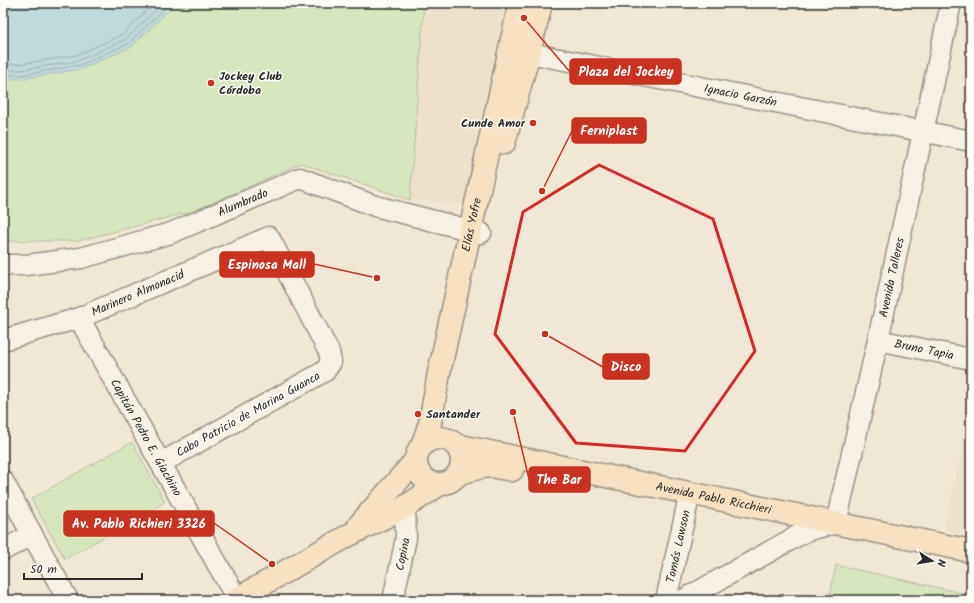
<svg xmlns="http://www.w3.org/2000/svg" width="974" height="603" viewBox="0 0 974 603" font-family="Kalam,sans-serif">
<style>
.built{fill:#e8d9bf}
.green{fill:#b7e6a4;stroke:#718868}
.water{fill:#84cae5;stroke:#608a9b}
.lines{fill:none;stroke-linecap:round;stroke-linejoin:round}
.shore{stroke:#4f6b75;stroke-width:1}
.minor-casing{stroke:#2b2b2b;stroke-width:23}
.major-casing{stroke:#2b2b2b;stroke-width:25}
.minor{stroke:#fdfcf7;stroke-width:20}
.major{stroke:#fddcac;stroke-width:22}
.marked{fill:none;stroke:#d62828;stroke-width:3;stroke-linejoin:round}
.poi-dot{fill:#c8321e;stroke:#fdfcf7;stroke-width:1.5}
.labels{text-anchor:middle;stroke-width:3;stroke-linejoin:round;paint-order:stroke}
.poi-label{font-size:12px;font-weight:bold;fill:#2b2b2b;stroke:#fdfcf7;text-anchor:start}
.street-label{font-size:12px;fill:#2b2b2b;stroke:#fdfcf7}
.leader{fill:none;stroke:#c8321e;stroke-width:1.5}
.callout-dot{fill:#c8321e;stroke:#fdfcf7;stroke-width:1.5}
.callout{fill:#c8321e;stroke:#c8321e;stroke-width:1.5}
.callout-label{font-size:13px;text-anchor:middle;font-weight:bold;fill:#fff}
</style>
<rect width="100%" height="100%" fill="#f1e7d6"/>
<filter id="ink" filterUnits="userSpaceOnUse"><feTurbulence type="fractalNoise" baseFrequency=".025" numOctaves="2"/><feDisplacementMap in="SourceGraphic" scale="8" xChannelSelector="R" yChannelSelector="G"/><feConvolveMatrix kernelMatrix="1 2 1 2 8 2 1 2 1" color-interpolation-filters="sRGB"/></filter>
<g filter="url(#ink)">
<!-- built -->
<path class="built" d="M424,3h84l-41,201 -57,-4z
M971,406v130l-27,-6z"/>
<!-- green -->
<path class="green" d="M3,3h421l-14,197 -109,-37 -107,48 -116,30h-75z
M132,442l33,60 -100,57 -34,-60z
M836,565l135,30v5h-142z"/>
<!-- water -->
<path class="water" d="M12,3h164l-45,44 -50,22 -59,10h-19v-70h2z"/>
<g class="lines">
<!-- shore -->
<path class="shore" d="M3,64h18l56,-9 46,-21 31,-31
M3,70h18l57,-9 48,-22 37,-36
M3,75h19l58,-10 49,-22 41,-40"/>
<!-- minor casing -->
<g class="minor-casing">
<g id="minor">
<path id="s1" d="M514,50l457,91"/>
<path id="s2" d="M3,265h23l55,-7 90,-25 129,-55 75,28 106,27"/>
<path id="s3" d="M79,318l158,281"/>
<path id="s4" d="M3,340l76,-22 190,-81 60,115 2,10 -6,9 -164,92"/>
<path id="s5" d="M878,340l93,19"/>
<path d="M3,481l65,119"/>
<path d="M3,550l29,-15"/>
<path id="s6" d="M393,600l13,-62 -1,-31"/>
<path id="s7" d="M666,600l24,-107"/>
<path id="s8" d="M683,600l125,-70 28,-7 42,-183 73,-337"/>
</g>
</g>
<!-- major casing -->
<g class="major-casing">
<g id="major">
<path d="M504,143l25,-90 12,-50"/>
<circle cx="439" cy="461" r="23"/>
<path id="s9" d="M456,445l515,106"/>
<path id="s10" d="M422,446l8,-23 9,-50 81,-370"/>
<path d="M459,473l23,-6 9,-1 21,4"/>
<path d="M359,525l57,-65"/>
<path d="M235,600l116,-66 54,-27 35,-23"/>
</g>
</g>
<!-- minor -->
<use href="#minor" class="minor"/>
<!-- major -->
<use href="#major" class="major"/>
</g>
</g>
<!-- marked area -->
<path d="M0 0H974V603H0ZM599,165l114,54 42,132 -70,100 -109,-8 -81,-109 28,-122z" fill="#f1e7d6" fill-opacity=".55" fill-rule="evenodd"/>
<path class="marked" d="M599,165l114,54 42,132 -70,100 -109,-8 -81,-109 28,-122z"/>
<!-- markers -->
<g class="poi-dot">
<circle cx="211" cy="83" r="4"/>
<circle cx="533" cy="123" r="4"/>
<circle cx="418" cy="414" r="4"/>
</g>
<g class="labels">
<!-- poi labels -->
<g class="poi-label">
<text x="219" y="80">Jockey Club<tspan x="219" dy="14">Córdoba</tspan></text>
<text x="525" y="127" text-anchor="end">Cunde Amor</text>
<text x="426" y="418">Santander</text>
</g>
<!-- street labels -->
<g class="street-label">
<text dy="4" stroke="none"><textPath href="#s1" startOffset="231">Ignacio Garzón</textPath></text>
<text dy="4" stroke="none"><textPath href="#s2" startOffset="250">Alumbrado</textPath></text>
<text dy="4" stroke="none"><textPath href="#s10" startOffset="227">Elías Yofre</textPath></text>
<text dy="4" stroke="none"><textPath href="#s8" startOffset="424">Avenida Talleres</textPath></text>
<text dy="4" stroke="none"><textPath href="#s4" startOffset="143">Marinero Almonacid</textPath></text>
<text dy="4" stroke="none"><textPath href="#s5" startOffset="47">Bruno Tapia</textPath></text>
<text transform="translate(248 414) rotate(-29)" y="4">Cabo Patricio de Marina Guanca</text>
<text dy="4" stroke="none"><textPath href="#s3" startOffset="137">Capitán Pedro E. Giachino</textPath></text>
<text dy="4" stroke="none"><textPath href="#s9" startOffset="263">Avenida Pablo Ricchieri</textPath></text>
<text dy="4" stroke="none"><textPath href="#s7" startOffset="55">Tomás Lawson</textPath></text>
<text dy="4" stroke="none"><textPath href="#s6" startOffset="47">Copina</textPath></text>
</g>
</g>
<!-- callouts -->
<path class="leader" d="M524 18L570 72M542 191L572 131M377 278L314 264M545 334L603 367M513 412L529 479M272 564L214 523"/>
<g class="callout-dot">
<circle cx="524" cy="18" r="4"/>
<circle cx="542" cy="191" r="4"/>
<circle cx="377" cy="278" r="4"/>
<circle cx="545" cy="334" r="4"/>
<circle cx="513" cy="412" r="4"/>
<circle cx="272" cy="564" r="4"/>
</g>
<g class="callout">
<rect x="570" y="59" width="111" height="25" rx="4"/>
<rect x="572" y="118" width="74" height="25" rx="4"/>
<rect x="220" y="252" width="94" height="25" rx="4"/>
<rect x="603" y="354" width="46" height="25" rx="4"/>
<rect x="529" y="467" width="61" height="25" rx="4"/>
<rect x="64" y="511" width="150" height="25" rx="4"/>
</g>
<g class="callout-label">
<text x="626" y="76">Plaza del Jockey</text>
<text x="609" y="135">Ferniplast</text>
<text x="267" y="269">Espinosa Mall</text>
<text x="626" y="371">Disco</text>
<text x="559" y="484">The Bar</text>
<text x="139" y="528">Av. Pablo Richieri 3326</text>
</g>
<!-- margin -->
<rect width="974" height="603" fill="none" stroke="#fdfcf7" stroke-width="16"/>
<rect x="8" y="8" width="958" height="587" fill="none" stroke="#2b2b2b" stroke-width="1.5" filter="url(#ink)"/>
<!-- north arrow -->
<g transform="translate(932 561) rotate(102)" stroke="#fdfcf7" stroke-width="3" paint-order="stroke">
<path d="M0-3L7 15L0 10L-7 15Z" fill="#2b2b2b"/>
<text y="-6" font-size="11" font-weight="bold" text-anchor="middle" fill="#2b2b2b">N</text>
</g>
<!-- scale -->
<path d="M24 573v6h118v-6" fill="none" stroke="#2b2b2b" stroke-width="2"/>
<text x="30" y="573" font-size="12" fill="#2b2b2b" stroke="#fdfcf7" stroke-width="3" paint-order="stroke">50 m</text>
</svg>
